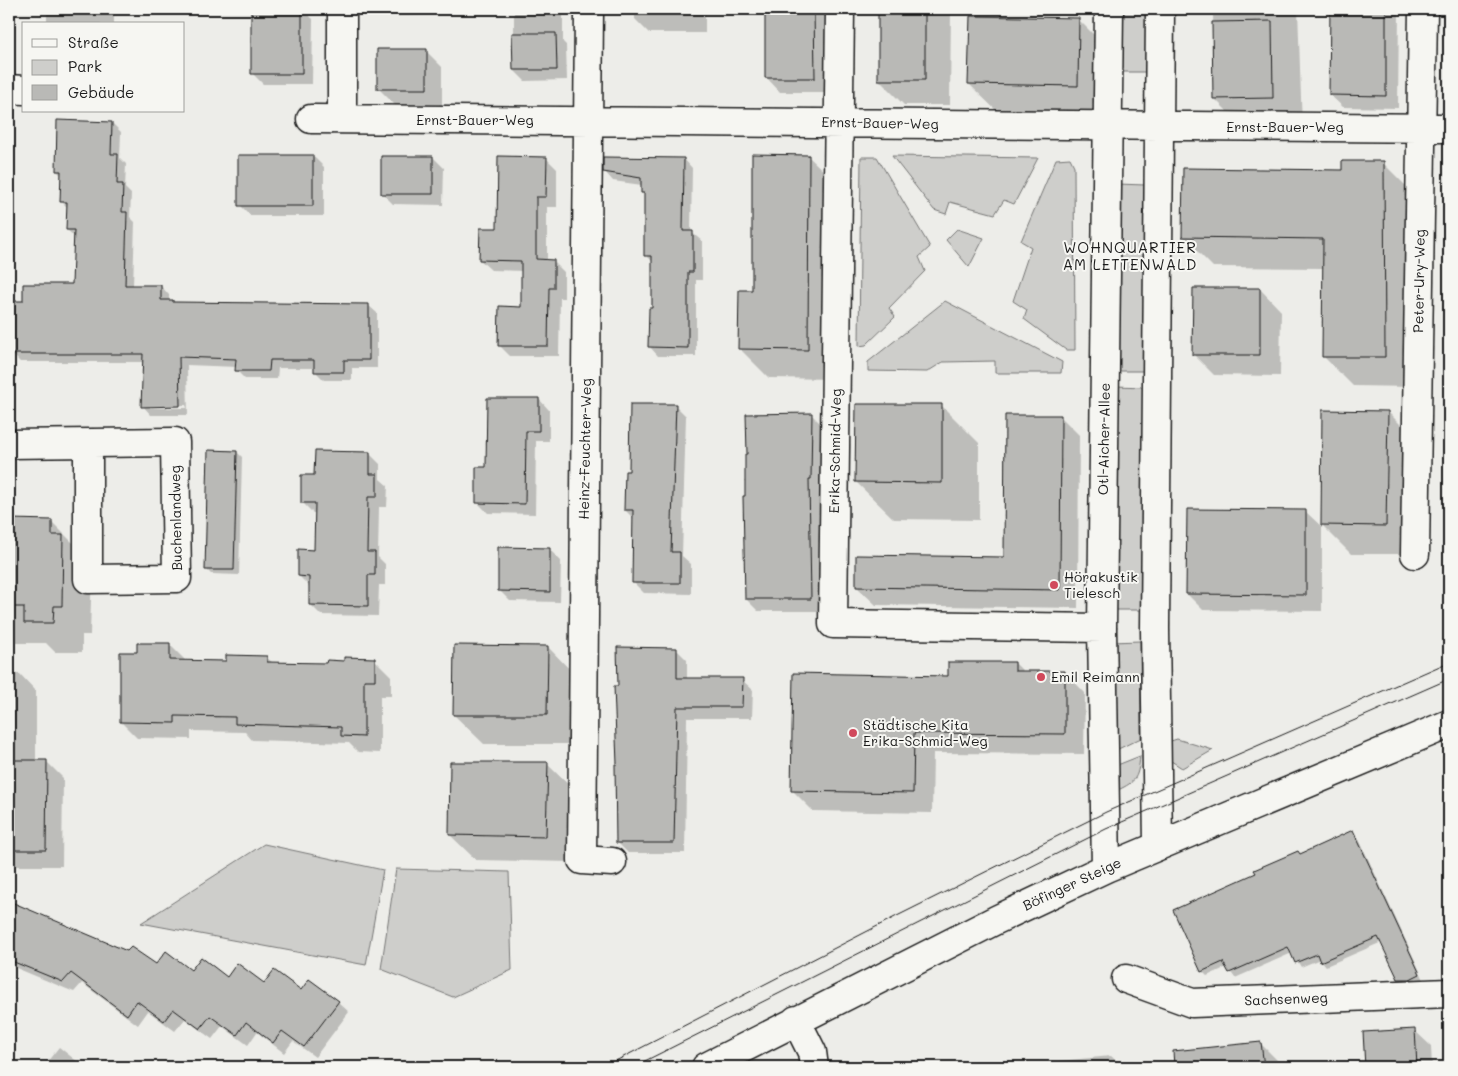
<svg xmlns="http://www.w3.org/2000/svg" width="1458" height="1076" viewBox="0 0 1458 1076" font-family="Mali,sans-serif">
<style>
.green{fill:#cececb;stroke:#757574}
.shadow{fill:#0003;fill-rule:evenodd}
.building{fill:#b9b9b6;stroke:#1c1c1c}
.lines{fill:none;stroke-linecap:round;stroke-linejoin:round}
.minor-casing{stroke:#1c1c1c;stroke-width:31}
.minor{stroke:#f6f6f2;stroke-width:28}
.tram{stroke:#1c1c1c;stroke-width:1}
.poi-dot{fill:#d1495b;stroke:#f6f6f2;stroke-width:2}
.labels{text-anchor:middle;stroke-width:4;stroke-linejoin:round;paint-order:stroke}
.street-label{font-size:14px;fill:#1c1c1c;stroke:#f6f6f2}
.poi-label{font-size:14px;fill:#1c1c1c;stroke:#f6f6f2;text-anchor:start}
.neighbourhood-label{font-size:15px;letter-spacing:1px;fill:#1c1c1c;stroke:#f6f6f2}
</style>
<rect width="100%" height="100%" fill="#edede9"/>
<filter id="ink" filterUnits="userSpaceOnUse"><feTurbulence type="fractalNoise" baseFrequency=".02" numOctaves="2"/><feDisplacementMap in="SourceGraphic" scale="10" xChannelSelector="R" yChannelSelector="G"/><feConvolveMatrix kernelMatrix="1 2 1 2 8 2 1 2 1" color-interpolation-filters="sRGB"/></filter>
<g filter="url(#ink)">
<!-- green -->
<path class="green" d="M1118,9h30v63h-31z
M892,156l146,2 -24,46 -10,-4 -9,14 -45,-12 -4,12 -12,-4z
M861,157h16l53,90 -11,10 6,14 -36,37 6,9 -29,28 -7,1z
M1070,158l4,8 1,184h-9l-42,-31 3,-9 -14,-9 18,-54 -10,-6 35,-82z
M1117,184l28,1 -1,186h-28z
M957,229l27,9 -15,29 -23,-27z
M945,301l117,61 -1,11h-66v-12l-52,1 -16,10 -59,-1v-9z
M1115,386l30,1 -4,223h-29z
M1140,641l1,97 -31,15 1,-111z
M1177,739l36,11 -31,18 -14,-9v-17z
M1140,756c-2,24 -5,26 -26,36l-4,-24z
M264,844l119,26 -17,95 -225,-42z
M396,869l113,3 3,98 -59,27 -72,-28z"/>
<!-- shadow -->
<path class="shadow" d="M47,9h67v15h-67z
M253,9h49l11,10 -1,65h-49l-11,-11z
M380,9h56v6l-49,1z
M514,9h49v33l3,3 1,35 -42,1 -11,-11z
M635,9h70v24h-56l-14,-14z
M766,9h63l-1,83h-48l-13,-14z
M879,9h72l-1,96h-46l-25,-25z
M1213,9h85l4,118h-59l-29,-29z
M1331,9h68l-1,99 -55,-1 -13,-12z
M1079,20l37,37 -1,66 -108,-2 -38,-37z
M426,51l16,16v38h-47l-17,-17z
M112,123l9,9 -1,26 6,6 -1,24 6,6 -1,23 5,5 -2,64h28l8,9v6l5,2 194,2 9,8v55h-25v12h-28l-9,-9v-3h-37l-1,11h-32l-9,-9 1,-3 -50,-2 1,50h-37l-8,-9 1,-44h-124l-8,-8 13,-52 48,-17 2,-48 -8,-7 1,-22 -7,-7 1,-25 -5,-5zM186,405l1,3h-37v-2z
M313,156l11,11v49h-73l-11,-11z
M808,156l30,29 -1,194 -68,-1 -29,-29z
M433,157l11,11 -1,37 -50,-1 -11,-11z
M546,158l11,11v38h-10v54h6l11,11v26h-4l-1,58h-49l-11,-11 23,-37v-37l-31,-1 -11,-10z
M684,159l8,9 -1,64 11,9v39h-6v76h-38l-8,-9 3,-37v-48l-7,-7v-59l-4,-4v-7l-29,-4 -8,-9z
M1383,163l30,30 1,194 -61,-1 -30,-30 1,-88 -111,-1 -30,-30 160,-66z
M1260,289l21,22 -1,65 -66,-1 -21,-21z
M539,399l10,11v31h-13l-1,73 -47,-1 -11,-11 11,-34z
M675,405l11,11 -4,140 9,8v30l-47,-1 -11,-11 1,-63 -9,-9 5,-38z
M942,406l37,37v77l-85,-1 -38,-37z
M1324,411l64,1 29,29 -2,113h-64l-29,-29v86l-119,-1 -16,-16 119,-82 16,15z
M1448,411h1v102l-3,-3z
M811,414l12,12 -1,65h-2l2,120h-64l-12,-12v-102z
M1060,416l19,19 -1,173 -202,-3 -19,-18 148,-29z
M237,452l5,5 -3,118 -28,-1 -5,-5z
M369,453l11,11v15l8,7 -1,21h-8l-1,50 7,7v21h-6l-1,31 -57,-1 -11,-11v-17l-11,-11 17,-25v-38h-3l-11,-11 14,-26z
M52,522l29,29 11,14 -2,70h-8v17h-27l-9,-9h-37v-104z
M550,550l11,11 -1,41 -50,-1 -11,-11z
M169,644l17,17 41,1 39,-5 7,6 55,1 46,-5 17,17v20h-11v57l-22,-1 -9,-9 -97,-3 -7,-8 -54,-1v8l-54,-1 -16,-16 17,-68z
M548,647l29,30 -1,67h-92l-30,-29z
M676,649l11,11v20h55l11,10 -1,28h-65l-2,135h-57l-11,-11 2,-155z
M1015,663l9,9h41l20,21 -1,61 -151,-1 -1,60 -119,-2 -20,-20 156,-114z
M9,674h11l16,17v70h10l17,17 -1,88h-53z
M547,764l26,25 -2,73 -95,-2 -26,-25z
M1352,832l6,5 66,143 -9,4h-10l-6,-5 -17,-37 -56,24 -6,-7 -19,8 -9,-14 -57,25 -8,-11 -20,9 -5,-5 99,-116z
M9,903l147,63 145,25 37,11 11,10 -34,45 -22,-16 -9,12 -27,-21 -9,13 -26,-19 -10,13 -27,-20 -10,12 -27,-20 -10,14 -56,-42 -8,9 -65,-27z
M1414,1030l17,16 1,21h-66l-2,-34z
M1261,1044l16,16 1,7h-67l-2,-18z
M59,1047l25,20h-41z
M1111,1056l12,11h-64v-6z"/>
<!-- building -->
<path class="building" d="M251,9h51v65h-51z
M765,9h49l1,69h-50z
M878,9h47v71h-47z
M1330,9h56v87l-57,-1z
M970,16l109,2 -1,68 -110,-2z
M1272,21l1,77 -60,1 -1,-77z
M512,33h44l1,37h-44z
M377,49h50v40h-50z
M57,120l55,2 -1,32h7l-1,30h6l-1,28h5l-2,73h36v15h12v2l196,2v56h-25v12h-30v-12h-44l-1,11h-34l1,-12 -57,-2 1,49 -39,1 2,-53h-132l-1,-53h13v-17h49l2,-54h-8l1,-28h-7l1,-31h-5z
M752,154l57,1 -1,195 -70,-1 1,-59h13z
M238,155h75v51h-75z
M381,156h52v38h-52z
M498,156l49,1 -1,40h-10v62l18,1v28h-5l-1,58h-50l1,-40 22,1v-46l-42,-1 1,-32h17z
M603,157l81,1 -1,73h10v41h-5v76l-40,-1 1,-39h3v-52h-8v-63h-3v-15l-38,-6z
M1342,161h42l1,196h-63l1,-118 -141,-2 1,-69 159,2z
M1193,288h67v67h-68z
M487,398h52v33h-13l-1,73 -49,-1v-36h10z
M630,404h46l-5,148h9v31h-48l1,-73h-9l1,-39h4z
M856,404h86v79l-87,-1z
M1322,410l66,1 -2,115 -65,-1z
M812,413l-1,66h-2l2,120h-66l-2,-103h2v-42h2l-1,-40z
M1005,415h56l-1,175 -204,-3v-32l148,2z
M208,450l29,1 -3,119h-29z
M315,451l55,1v22h7v23h-9l-1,55h8v23h-7v31l-59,-1v-28l-11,-1v-27l16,1 1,-47h-14v-28h13z
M1187,509l119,1v85l-120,-1z
M11,519l41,1v15h11l-1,71h-8l-1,17h-29v-16h-15v-69h2z
M498,547l52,1v44l-52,-1z
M137,643h33v17l56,1v-6l41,1v6l59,1 1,-3 17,1v-4l31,1v22h-11v57l-23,-1v-9l-106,-3v-7l-60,-1v7l-55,-1v-70h17z
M454,645l94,1 -1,69h-94z
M617,647l60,1v30h66l-1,29h-65l-3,136h-58l-1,-79h2l-3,-78h4z
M948,662h67v9h50v63l-151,-1 -1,60 -122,-2 2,-118 155,3z
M9,760h38l-1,90h-37z
M450,762h98l-2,75 -97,-2z
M1353,830l67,144 -10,5h-12l-20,-42 -58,25 -3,-8 -22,9 -7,-16 -59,26 -6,-11 -22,10 -28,-62 83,-37 -2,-3 44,-19 2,3z
M9,901l118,50 4,-4 25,17 10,-13 25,19 10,-13 26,20 10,-14 27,20 10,-13 27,20 8,-11 30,22 -35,46 -22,-16 -9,12 -27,-21 -9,13 -27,-19 -10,13 -27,-20 -9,12 -27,-20 -10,14 -56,-42 -8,9 -54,-22z
M1415,1029l2,38h-52l-2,-35z
M1261,1042l3,25h-90l-1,-16z"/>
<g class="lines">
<!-- minor casing -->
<g class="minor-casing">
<path id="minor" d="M342,9v109
M589,9l-7,851 30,2
M840,9l-7,615 269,4
M9,89l15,1
M311,119l1138,9
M9,444l166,-2 2,136 -89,1v-135
M1415,554l8,-545
M1158,845l-3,-216 5,-620
M1106,868l-4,-240 7,-619
M1126,979l66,24 257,-10
M796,1020l16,32 2,15
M706,1067l290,-147 110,-52 343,-144"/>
</g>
<!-- minor -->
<use href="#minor" class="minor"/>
<!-- tram -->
<path class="tram" d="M604,1067l293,-151 209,-104 343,-150
M633,1067l473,-238 343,-150"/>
</g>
</g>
<!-- markers -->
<g class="poi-dot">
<circle cx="1054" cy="585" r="5"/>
<circle cx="1041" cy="677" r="5"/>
<circle cx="853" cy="733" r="5"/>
</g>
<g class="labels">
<!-- street labels -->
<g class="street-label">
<text x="475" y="125">Ernst-Bauer-Weg</text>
<text transform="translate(880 123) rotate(1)" y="5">Ernst-Bauer-Weg</text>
<text x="1285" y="132">Ernst-Bauer-Weg</text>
<text transform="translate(1419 281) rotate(-89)" y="5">Peter-Ury-Weg</text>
<text transform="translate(1104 439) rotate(-89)" y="5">Otl-Aicher-Allee</text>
<text transform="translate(585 449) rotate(-89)" y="5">Heinz-Feuchter-Weg</text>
<text transform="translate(835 451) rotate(-89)" y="5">Erika-Schmid-Weg</text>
<text transform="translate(176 518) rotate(-91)" y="5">Buchenlandweg</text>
<text transform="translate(1072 884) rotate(-25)" y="5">Böfinger Steige</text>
<text transform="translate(1286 999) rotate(-2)" y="5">Sachsenweg</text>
</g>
<!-- poi labels -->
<g class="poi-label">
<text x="1064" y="582">Hörakustik<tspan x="1064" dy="16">Tielesch</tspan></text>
<text x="1051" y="682">Emil Reimann</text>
<text x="863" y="730">Städtische Kita<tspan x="863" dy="16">Erika-Schmid-Weg</tspan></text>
</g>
<!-- neighbourhood labels -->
<g class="neighbourhood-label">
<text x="1130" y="253">WOHNQUARTIER<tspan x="1130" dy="17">AM LETTENWALD</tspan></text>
</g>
</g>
<!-- margin -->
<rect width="1458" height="1076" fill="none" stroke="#f6f6f2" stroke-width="30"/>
<rect x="15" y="15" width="1428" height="1046" fill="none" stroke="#1c1c1c" stroke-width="2" filter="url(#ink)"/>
<!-- legend -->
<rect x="22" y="22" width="162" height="90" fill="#f6f6f2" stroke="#9f9f9c"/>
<rect x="32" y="39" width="25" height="8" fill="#f6f6f2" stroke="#9f9f9c"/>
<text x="68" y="48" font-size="15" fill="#1c1c1c">Straße</text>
<rect x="32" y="60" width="25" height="15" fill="#cececb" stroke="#9f9f9c"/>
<text x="68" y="72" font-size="15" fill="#1c1c1c">Park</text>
<rect x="32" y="85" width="25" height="15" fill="#b9b9b6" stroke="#9f9f9c"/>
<text x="68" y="98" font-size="15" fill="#1c1c1c">Gebäude</text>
</svg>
